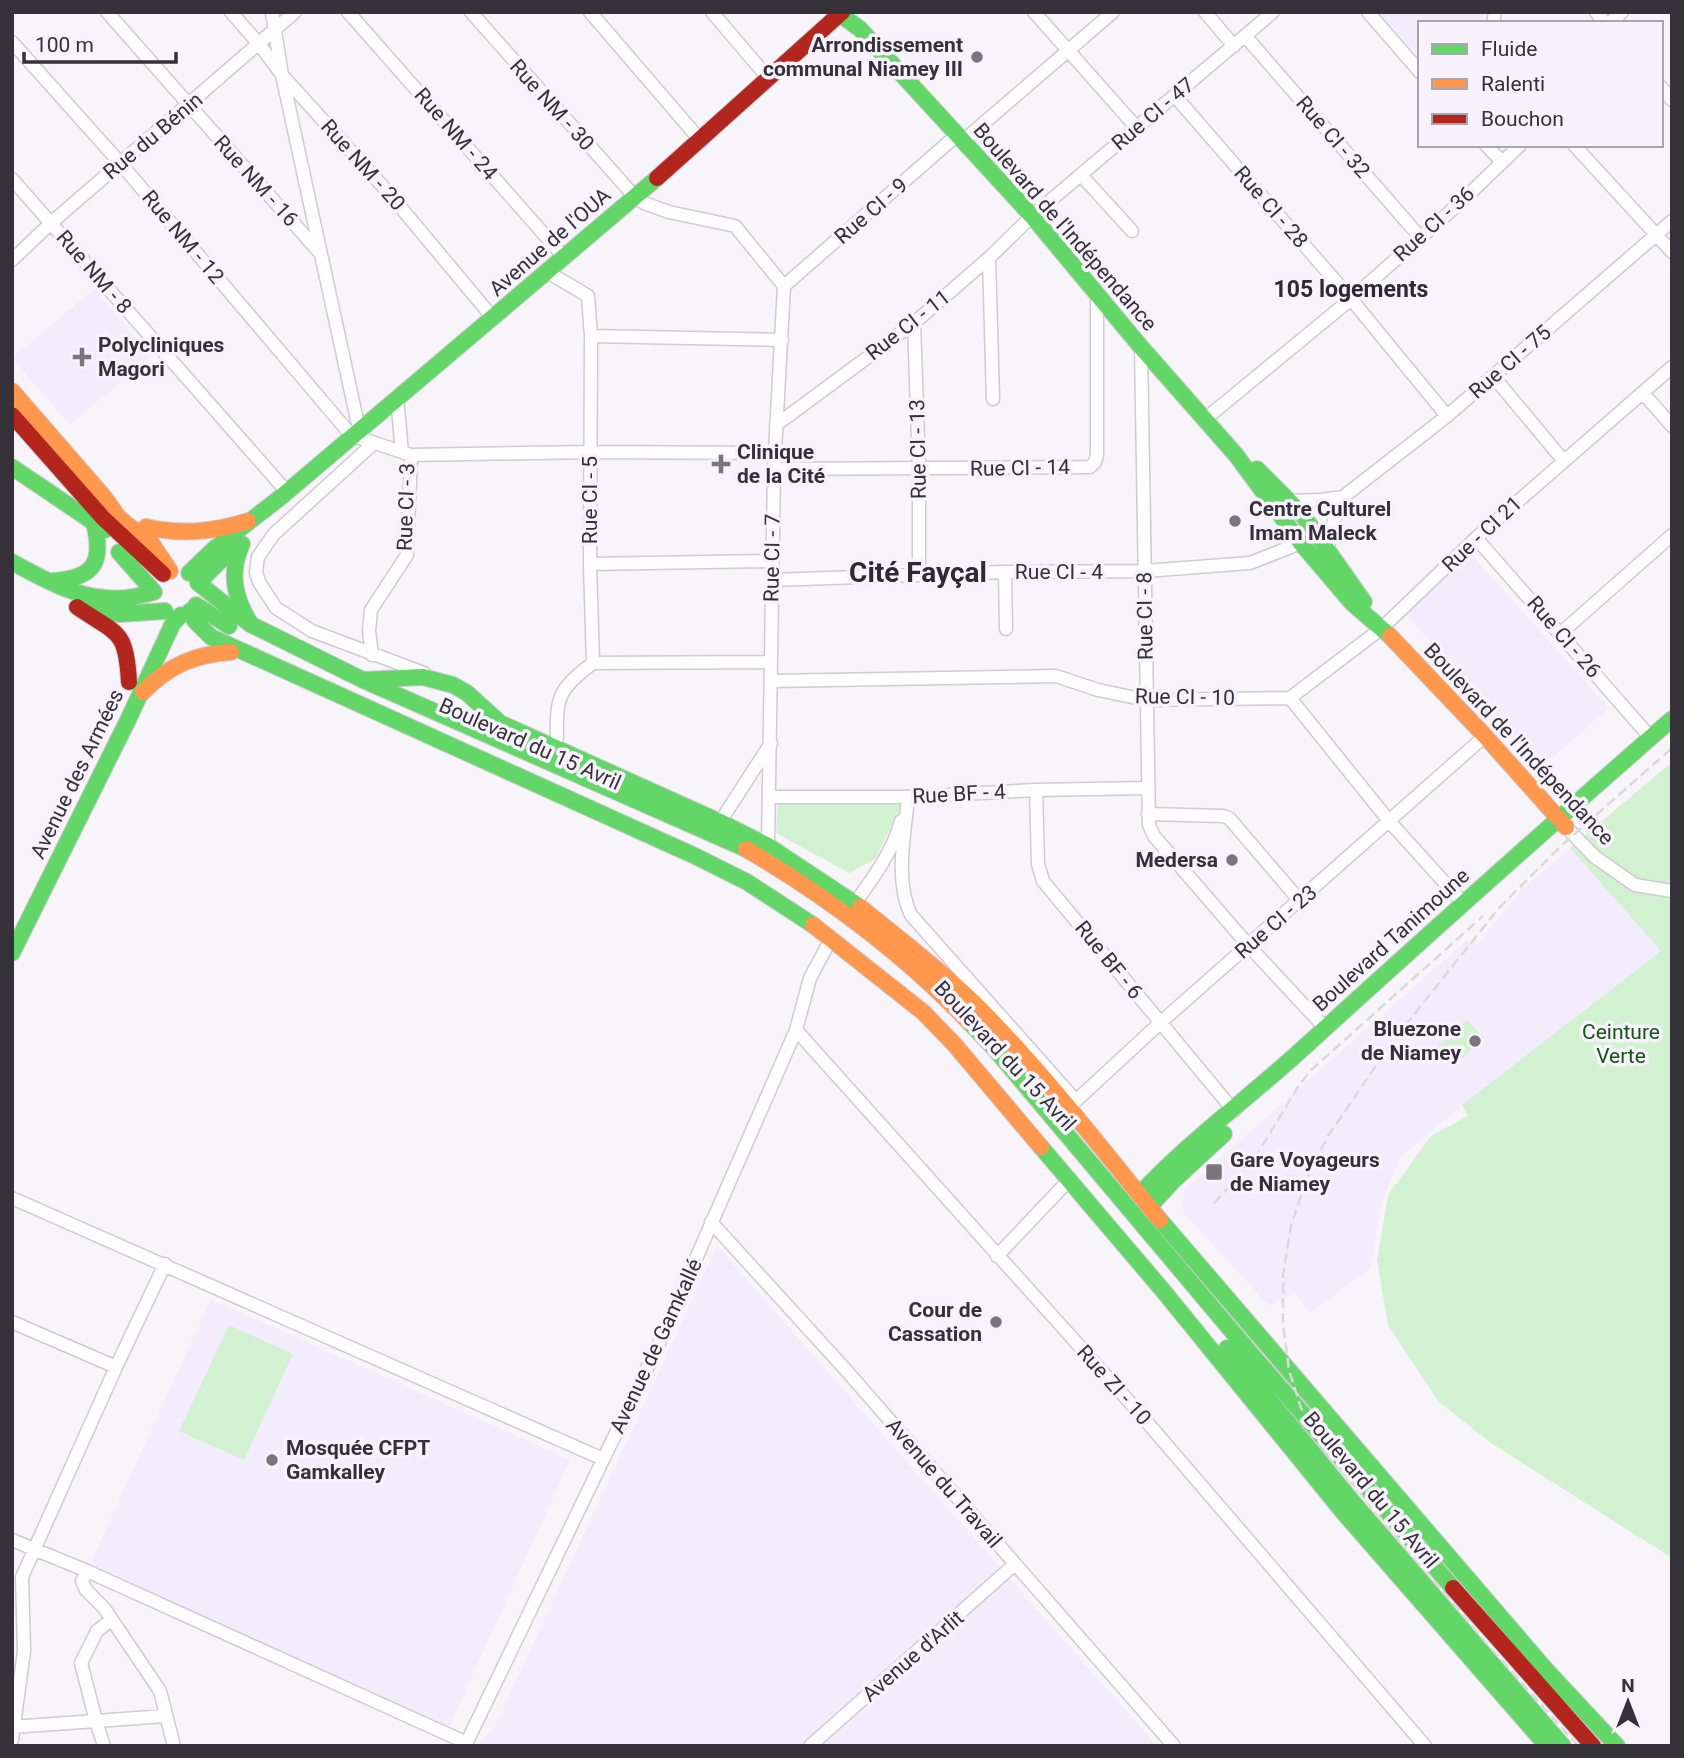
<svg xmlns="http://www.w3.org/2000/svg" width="1684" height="1758" viewBox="0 0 1684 1758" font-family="Roboto,sans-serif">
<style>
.built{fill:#f3ecfc}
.green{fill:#d2f1d0}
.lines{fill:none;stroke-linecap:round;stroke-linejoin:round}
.street-casing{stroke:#cecbd1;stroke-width:15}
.fast-casing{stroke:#cecbd1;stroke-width:18}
.slow-casing{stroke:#cecbd1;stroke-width:18}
.jam-casing{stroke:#cecbd1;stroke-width:18}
.street{stroke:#fefdfe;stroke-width:12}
.fast{stroke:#63d668;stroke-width:16}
.slow{stroke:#ff974d;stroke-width:16}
.jam{stroke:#b3261e;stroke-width:16}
.rail{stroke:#d9d9db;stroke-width:2.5;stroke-dasharray:10 5;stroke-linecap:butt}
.poi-dot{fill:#78757c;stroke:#f7f2fc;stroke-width:2.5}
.labels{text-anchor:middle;stroke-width:7;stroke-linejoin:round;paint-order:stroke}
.poi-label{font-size:21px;font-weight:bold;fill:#343138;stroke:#f7f2fc;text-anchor:start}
.street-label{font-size:21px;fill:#343138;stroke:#f7f2fc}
.park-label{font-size:21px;fill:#135511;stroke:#f7f2fc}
.neighbourhood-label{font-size:23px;font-weight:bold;fill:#2f2936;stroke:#f7f2fc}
.district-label{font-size:28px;font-weight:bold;fill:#2f2936;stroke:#f7f2fc}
</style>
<rect width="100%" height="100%" fill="#f7f4fa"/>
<!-- built -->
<path class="built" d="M1379,12h104l-1,11h-62v35z
M94,289l57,67 -81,69 -58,-67z
M1470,553l139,155 -67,59 -138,-155z
M1570,848l91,103 -199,154 -62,53 -19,47 -11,63 -60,45 -15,-20 -26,13 -86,-94 1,-22 283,-250 10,5 45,-56z
M717,1246l440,500h-682l19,-17z
M211,1299l359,161 -121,266 -359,-161z"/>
<!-- green -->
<path class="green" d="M1672,762v796l-181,-115 -52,-41 -51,-77 -11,-65 11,-65 43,-59 37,-20 -6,-11 199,-154 -91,-103z
M897,801l4,5 -26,53 -26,14 -73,-40 2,-31z
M1467,1020l17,18 -32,30 -17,-19z
M229,1325l64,29 -49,106 -65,-29z"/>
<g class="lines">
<!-- street casing -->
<g class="street-casing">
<path id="street" d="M107,12l213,241
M231,12l28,32 23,31 105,116 106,127
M272,12l10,63 77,354
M348,12l216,245
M471,12l164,185 9,6 25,9 66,14 49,60 -10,183 -6,377
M590,12l111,129
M712,12l57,67
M1034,12l103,116
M1205,12l29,34
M1368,12l52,60
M1596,12l9,11
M1493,23l2,-11
M1610,23l12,-11
M1246,37l174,200
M12,42l109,122 230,271 60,20 -4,100 -36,55 -2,21 3,24
M1661,87l11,13
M1175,96l176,203 96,117
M963,141l150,-129
M1486,145l16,17
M1574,145l98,107
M1081,175l51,56
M12,179l275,313
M989,258l4,141
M12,260l39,-37 244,-211
M546,271l42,25 3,40 -1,228 3,99c-34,26 -37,33 -36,75
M784,286l173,-151
M914,323l5,146v105
M591,336l191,4
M1141,347l8,478 5,11 94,109 77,83
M1493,376l70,84
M1643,393l29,33
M397,398l5,54
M1204,420l147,-121 112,-99 57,-55
M776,425l138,-102 75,-65 43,-42 241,-204
M374,443l-100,91 -16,23 -2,15 3,10 17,26 36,23 112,42
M411,455l179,-3 184,1
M774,469l316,-2 5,-5 2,-7v-161
M1289,501l31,-1 23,-3 104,-81 225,-195
M1476,538l174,199
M1328,548l6,-28 9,-23
M590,564l181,-3
M1005,572l1,57
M772,580l233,-8 140,-1 105,-8 51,-20
M1561,633l111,-98
M593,663l178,-1
M771,681l285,-5 42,14 48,10 144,-2 99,123 75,83
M1290,698l92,-70 94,-90 196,-171
M1036,790l2,74 5,17 191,230
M770,797h138l128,-7 112,-2
M908,797c-3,38 -14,82 3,118l165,186
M1148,814l75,2 6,2 71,83
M720,822l51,-79
M1566,827l29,30 40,28 37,6
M855,903c18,-25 38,-52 46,-82
M796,1030l338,377 291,339
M1067,1109l93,-86 325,-287
M12,1198l591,261
M711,1222l134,147 329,377
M997,1256l73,-77
M12,1322l104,45 49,-103
M12,1540l75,31 380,172
M87,1571l-5,10 4,9 18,18 56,83 14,55
M111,1620l-14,11 -16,32 15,58 69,-5
M12,1727l84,-6 8,25
M12,1740l12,-89 -2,-74 94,-210
M465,1746l191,-396 140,-320 14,-52 21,-39
M810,1746l205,-182"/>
</g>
<!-- fast casing -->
<g class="fast-casing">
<path id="fast" d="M837,12l23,17 172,187 109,131 95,108 65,88 51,60 38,33
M12,467l93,63
M1257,469l45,45 62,88
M242,544c-13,28 -8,53 8,79
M119,552l35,40
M12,562c48,26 86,48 142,30
M189,573l25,-24 67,-52 376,-319
M53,581c41,-3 51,-18 41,-58
M198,583l37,-37
M198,583l52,41 113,56 383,169
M196,605l33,21
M84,609l36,5 45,-3
M190,611l5,10 16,16 484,219 52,26 66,43
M363,680l60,-3 30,8 14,8 33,30 220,99 48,24 92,61
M12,953l116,-233 45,-97 8,-8
M970,1023l24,25 258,307 201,233
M1041,1147l124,146 178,219 204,234
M1140,1194c48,-52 106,-94 159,-142 123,-112 247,-223 373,-333
M1150,1206l23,-25 51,-47
M1160,1220l387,451 70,75
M1227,1348l125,153 211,245"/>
</g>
<!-- slow casing -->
<g class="slow-casing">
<path id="slow" d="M12,391l92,106 15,21 33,26 18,27
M146,527c36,8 67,5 102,-6
M1390,636l95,100 81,91
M143,692c25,-26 52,-38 88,-40
M746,849c82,48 159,106 224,174
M860,907c38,31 78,61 114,96 67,66 126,144 186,217
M813,925l110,87 31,32 87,103"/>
</g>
<!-- jam casing -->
<g class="jam-casing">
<path id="jam" d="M657,178l185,-166
M12,415l91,103 60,56
M77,607c41,28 49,22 52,75
M1453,1588l140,158"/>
</g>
<!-- street -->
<use href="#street" class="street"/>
<!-- fast -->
<use href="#fast" class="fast"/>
<!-- slow -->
<use href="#slow" class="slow"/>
<!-- jam -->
<use href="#jam" class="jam"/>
<!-- rail -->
<path class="rail" d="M1214,1203l39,-42 45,-74 12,-16 173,-155
M1578,1746l-91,-102 -155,-184 -31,-52 -12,-38 -6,-46v-49l8,-49 15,-46 22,-44 64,-94 107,-134 62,-62 111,-98"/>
</g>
<!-- markers -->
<g class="poi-dot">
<circle cx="977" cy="57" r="7"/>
<path d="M78.5 346.5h7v7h7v7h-7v7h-7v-7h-7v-7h7z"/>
<path d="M717.5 453.5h7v7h7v7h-7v7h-7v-7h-7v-7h7z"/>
<circle cx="1235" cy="521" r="7"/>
<circle cx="1232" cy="860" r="7"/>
<circle cx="1475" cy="1041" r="7"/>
<rect x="1205" y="1163" width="18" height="18" rx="3.5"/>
<circle cx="996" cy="1322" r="7"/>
<circle cx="272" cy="1460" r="7"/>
</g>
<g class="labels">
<!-- poi labels -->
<g class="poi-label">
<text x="963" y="52" text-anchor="end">Arrondissement<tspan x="963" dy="24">communal Niamey III</tspan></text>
<text x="98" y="352">Polycliniques<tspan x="98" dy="24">Magori</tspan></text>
<text x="737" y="459">Clinique<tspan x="737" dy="24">de la Cité</tspan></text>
<text x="1249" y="516">Centre Culturel<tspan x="1249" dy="24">Imam Maleck</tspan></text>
<text x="1218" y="867" text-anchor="end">Medersa</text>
<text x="1461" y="1036" text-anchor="end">Bluezone<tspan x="1461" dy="24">de Niamey</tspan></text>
<text x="1230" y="1167">Gare Voyageurs<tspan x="1230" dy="24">de Niamey</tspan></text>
<text x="982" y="1317" text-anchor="end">Cour de<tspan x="982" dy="24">Cassation</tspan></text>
<text x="286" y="1455">Mosquée CFPT<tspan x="286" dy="24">Gamkalley</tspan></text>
</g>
<!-- street labels -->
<g class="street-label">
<text transform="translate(552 105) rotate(48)" y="7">Rue NM - 30</text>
<text transform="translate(1153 114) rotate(-40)" y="7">Rue CI - 47</text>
<text transform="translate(456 134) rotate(49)" y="7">Rue NM - 24</text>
<text transform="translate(153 136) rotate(-40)" y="7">Rue du Bénin</text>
<text transform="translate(1333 137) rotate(49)" y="7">Rue CI - 32</text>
<text transform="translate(363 165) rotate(48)" y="7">Rue NM - 20</text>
<text transform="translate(256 181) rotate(48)" y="7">Rue NM - 16</text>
<text transform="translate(1271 207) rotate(49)" y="7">Rue CI - 28</text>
<text transform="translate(871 211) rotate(-41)" y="7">Rue CI - 9</text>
<text transform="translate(1434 224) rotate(-42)" y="7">Rue CI - 36</text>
<text transform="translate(1065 227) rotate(49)" y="7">Boulevard de l'Indépendance</text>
<text transform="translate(183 237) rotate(50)" y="7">Rue NM - 12</text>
<text transform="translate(550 242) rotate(-41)" y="7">Avenue de l'OUA</text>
<text transform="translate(94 272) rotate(49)" y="7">Rue NM - 8</text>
<text transform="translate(908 325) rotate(-38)" y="7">Rue CI - 11</text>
<text transform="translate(1510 362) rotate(-41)" y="7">Rue CI - 75</text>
<text transform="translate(918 449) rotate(-91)" y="7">Rue CI - 13</text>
<text transform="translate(1020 468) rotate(-1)" y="7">Rue CI - 14</text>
<text transform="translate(590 500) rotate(-90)" y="7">Rue CI - 5</text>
<text transform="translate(406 507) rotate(-88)" y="7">Rue CI - 3</text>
<text transform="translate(1482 534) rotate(-43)" y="7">Rue - CI 21</text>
<text transform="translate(772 558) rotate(-89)" y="7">Rue CI - 7</text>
<text x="1059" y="579">Rue CI - 4</text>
<text transform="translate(1145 616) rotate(-91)" y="7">Rue CI - 8</text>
<text transform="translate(1564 637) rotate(49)" y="7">Rue CI - 26</text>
<text transform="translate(1185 697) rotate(1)" y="7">Rue CI - 10</text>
<text transform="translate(530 744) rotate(24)" y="7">Boulevard du 15 Avril</text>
<text transform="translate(1519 744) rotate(47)" y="7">Boulevard de l'Indépendance</text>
<text transform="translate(77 774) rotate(-64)" y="7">Avenue des Armées</text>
<text transform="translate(959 794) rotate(-3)" y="7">Rue BF - 4</text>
<text transform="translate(1276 922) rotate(-41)" y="7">Rue CI - 23</text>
<text transform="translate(1391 940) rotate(-42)" y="7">Boulevard Tanimoune</text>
<text transform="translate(1109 960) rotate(51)" y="7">Rue BF - 6</text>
<text transform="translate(1005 1056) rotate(47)" y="7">Boulevard du 15 Avril</text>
<text transform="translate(656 1346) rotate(-65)" y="7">Avenue de Gamkallé</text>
<text transform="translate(1114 1385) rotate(48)" y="7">Rue ZI - 10</text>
<text transform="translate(944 1483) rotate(49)" y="7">Avenue du Travail</text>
<text transform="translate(1371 1490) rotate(50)" y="7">Boulevard du 15 Avril</text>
<text transform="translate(913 1656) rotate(-41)" y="7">Avenue d'Arlit</text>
</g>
<!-- park labels -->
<g class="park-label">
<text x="1621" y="1039">Ceinture<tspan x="1621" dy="24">Verte</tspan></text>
</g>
<!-- neighbourhood labels -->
<g class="neighbourhood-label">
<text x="1351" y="297">105 logements</text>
</g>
<!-- district labels -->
<g class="district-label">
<text x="918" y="582">Cité Fayçal</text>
</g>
</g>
<!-- border -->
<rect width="1684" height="1758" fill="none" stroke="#343138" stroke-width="28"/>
<!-- legend -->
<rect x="1418" y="21" width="245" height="126" fill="#f7f2fc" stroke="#a9a5ae" stroke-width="2"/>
<rect x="1432" y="44" width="35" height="10" fill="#63d668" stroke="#a9a5ae" stroke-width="2"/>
<text x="1481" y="56" font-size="21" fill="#343138">Fluide</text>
<rect x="1432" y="79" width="35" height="10" fill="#ff974d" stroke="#a9a5ae" stroke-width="2"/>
<text x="1481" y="91" font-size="21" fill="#343138">Ralenti</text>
<rect x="1432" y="114" width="35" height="10" fill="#b3261e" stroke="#a9a5ae" stroke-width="2"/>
<text x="1481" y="126" font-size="21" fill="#343138">Bouchon</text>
<!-- north arrow -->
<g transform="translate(1628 1702)" stroke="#f7f2fc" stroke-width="5" paint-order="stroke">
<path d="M0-5L12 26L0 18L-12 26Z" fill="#343138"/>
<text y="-10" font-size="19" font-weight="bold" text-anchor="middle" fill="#343138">N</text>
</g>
<!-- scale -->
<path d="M24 52v10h152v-10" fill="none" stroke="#343138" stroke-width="3.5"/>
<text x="35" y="52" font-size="21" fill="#343138" stroke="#f7f2fc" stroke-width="5" paint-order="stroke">100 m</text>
</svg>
